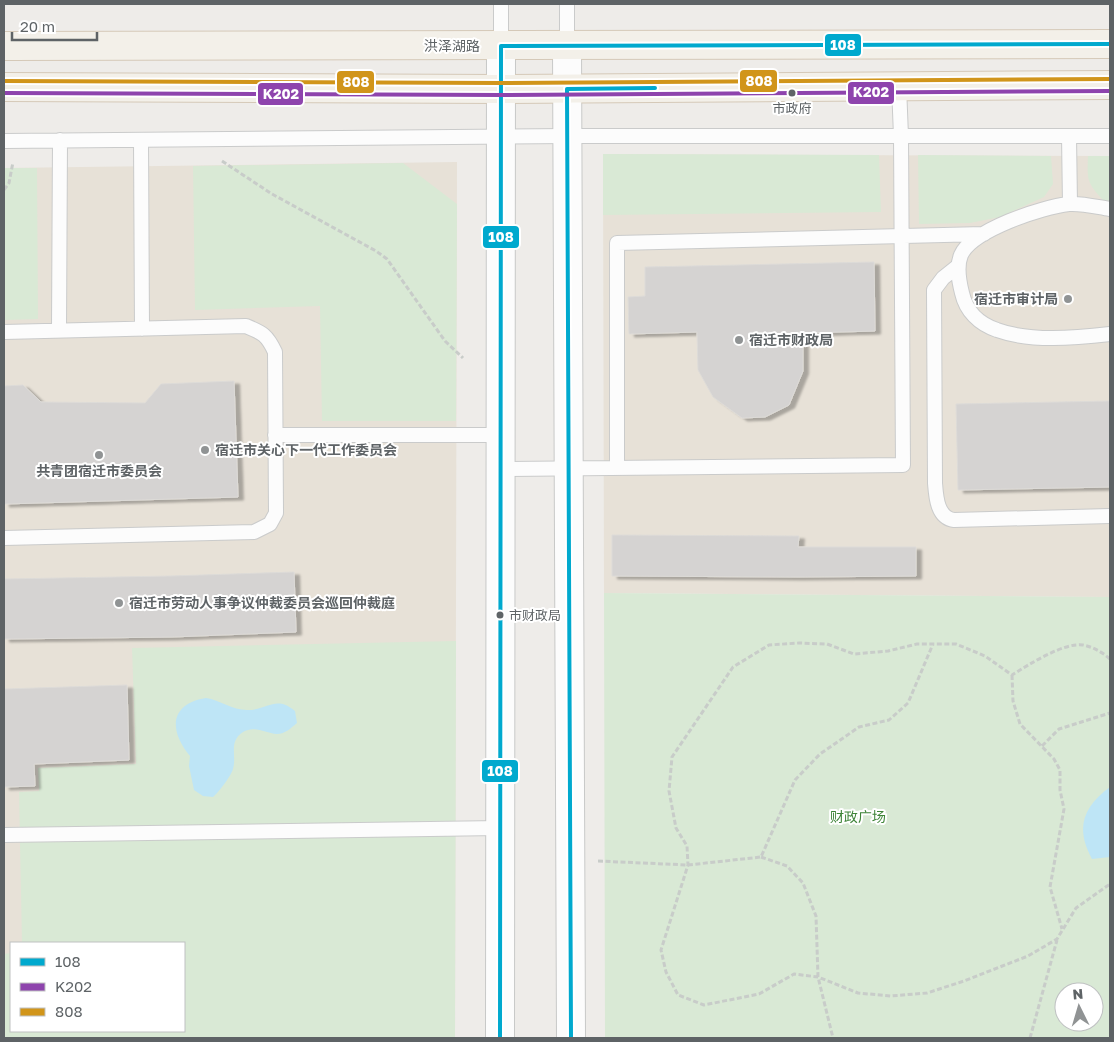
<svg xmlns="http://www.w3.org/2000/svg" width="1114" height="1042" viewBox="0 0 1114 1042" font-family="'Golos Text','Noto Sans SC',sans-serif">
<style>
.commercial{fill:#e7e1d7;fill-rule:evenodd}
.green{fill:#d9e9d5;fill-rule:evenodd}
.water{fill:#bee5f6}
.building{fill:#d5d3d2;stroke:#dddbd8;filter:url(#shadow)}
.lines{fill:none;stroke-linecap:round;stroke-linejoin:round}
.service-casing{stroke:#cacbcb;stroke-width:16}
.secondary-casing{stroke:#c8c9c8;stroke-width:30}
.primary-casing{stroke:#d5c9b8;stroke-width:30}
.path{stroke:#c8ccc9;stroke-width:3;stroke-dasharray:5 2.5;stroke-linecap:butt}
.service{stroke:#fcfcfc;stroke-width:14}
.secondary{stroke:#fcfcfc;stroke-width:28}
.primary{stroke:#f3f0e9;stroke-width:28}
.bus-1-casing{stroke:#fff;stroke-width:8}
.bus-2-casing{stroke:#fff;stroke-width:8}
.bus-3-casing{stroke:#fff;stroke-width:8}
.bus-1{stroke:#00a9ce;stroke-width:4}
.bus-2{stroke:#8e44ad;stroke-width:4}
.bus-3{stroke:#d1951a;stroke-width:4}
.bus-dot{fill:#5e6366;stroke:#fff;stroke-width:2}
.poi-dot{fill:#909394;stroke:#fff;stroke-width:2}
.labels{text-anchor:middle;stroke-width:4;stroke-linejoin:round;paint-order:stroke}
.bus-label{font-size:13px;fill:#5e6366;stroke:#fff}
.street-label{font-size:14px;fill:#5e6366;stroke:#fff}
.poi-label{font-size:14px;font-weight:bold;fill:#5e6366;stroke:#fff;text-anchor:start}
.park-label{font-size:14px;fill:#3e8438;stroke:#fff}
.line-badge{stroke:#fff;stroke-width:2}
.badge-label{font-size:14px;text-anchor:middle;font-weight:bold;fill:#fff}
</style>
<defs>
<filter id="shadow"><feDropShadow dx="5.5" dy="3" stdDeviation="1" flood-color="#0004"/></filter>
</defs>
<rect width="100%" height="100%" fill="#eeece9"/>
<!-- commercial -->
<path class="commercial" d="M603,154l507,2v441l-506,-4z
M457,162l-2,876h-451v-870zM11,943h173v88h-173z"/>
<!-- green -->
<path class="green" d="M603,154l276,1 2,57 -278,3z
M918,155l133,1 2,28 -9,13 -44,20 -30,6 -51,1z
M1088,156h22v46l-6,-1c-17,-18 -17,-21 -16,-45z
M403,163l54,41 -1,217h-134l-2,-115 -125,4 -2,-144z
M4,168h33l1,151 -34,1z
M604,593l506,4v441h-505zM1064,992h30v30h-30z
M456,641l-1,397h-451v-84l7,-1v78h173v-88h-162l-3,-151 20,-1 -1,-23 98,-4 -4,-116z"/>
<!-- water -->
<path class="water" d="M206,698c14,2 26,12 41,12 22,0 28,-15 48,1l2,12c-6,5 -12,11 -20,11 -12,-1 -23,-9 -34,-2 -15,10 -6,23 -10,37 -2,7 -14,23 -20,28l-10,-1 -9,-6 -5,-24 1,-10c-21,-25 -21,-52 16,-58z
M1110,787v70l-18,2c-17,-31 -9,-52 18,-72z"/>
<!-- building -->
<path class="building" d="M874,262l1,69 -72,2v38l-14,34 -24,12 -23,1 -29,-21 -15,-27 -1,-38 -68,2 -1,-37 17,-1v-29z
M234,381l4,116 -234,7v-118l19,-1 18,17 104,1 16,-19z
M1110,401v86l-152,3 -2,-86z
M612,535l187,1 -1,11h118v29l-118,1 -186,-1z
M294,572l2,60 -124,5 -168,2v-60l166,-3z
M127,685l2,75 -95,4 1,22 -31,1v-98z"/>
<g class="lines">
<!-- service casing -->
<g class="service-casing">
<path id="service" d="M567,4v42
M501,46v-42
M1069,136l1,68
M141,140l1,189
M4,141l564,-5h542
M1110,209c-13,-2 -28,-6 -41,-5 -27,3 -97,26 -108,51 -5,12 -2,26 1,38 4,18 17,31 35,37 33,12 78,8 113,4
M958,266l-15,12 -9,12 1,193c1,13 2,35 19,37l156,-4
M59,330l1,-190
M4,332l242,-6c17,7 21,9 29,26l1,161 -6,11 -16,8 -250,6
M275,435h226
M617,468v-225l367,-9
M501,469l402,-4 -2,-329 -2,-50
M4,835l496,-7"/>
</g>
<!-- secondary casing -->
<g class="secondary-casing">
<path id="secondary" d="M567,46l4,992
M500,1038l1,-992"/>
</g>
<!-- primary casing -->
<g class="primary-casing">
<path id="primary" d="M4,46l1106,-2
M4,87l497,2 609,-4"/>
</g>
<!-- path -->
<path class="path" d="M222,161l50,33 104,57 11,8 58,82 18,17
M4,190l5,-7 4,-21
M1110,659c-8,-7 -17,-12 -27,-14 -19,-3 -55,20 -71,30l-27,-19 -29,-12h-39l-29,7 -34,3 -27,-10 -28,-1 -30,2 -36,22 -61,90 -3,34 7,37 11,18 1,19 -27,85 5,22 12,23 26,10 55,-11 35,-20 24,3 40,16 33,3 36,-3 37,-12 64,-25 29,-17 19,-31 34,-24
M1012,675l1,26 7,23 34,35 6,11v20l4,19 -14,78 12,42
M1042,746l17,-17 51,-16
M761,857l26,9 16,17 13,33 2,61 15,61
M598,861l90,4 73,-8 34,-77 25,-26 39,-27 30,-7 19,-17 25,-59
M1030,1038l27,-98"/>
<!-- service -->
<use href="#service" class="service"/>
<!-- secondary -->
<use href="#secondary" class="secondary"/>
<!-- primary -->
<use href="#primary" class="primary"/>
<!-- bus-1 casing -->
<g class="bus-1-casing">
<path id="bus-1" d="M500,1038l1,-992 609,-2
M571,1038l-4,-949 88,-1"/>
</g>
<!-- bus-2 casing -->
<g class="bus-2-casing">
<path id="bus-2" d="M4,93l497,2 609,-4"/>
</g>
<!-- bus-3 casing -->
<g class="bus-3-casing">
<path id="bus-3" d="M4,81l497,2 609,-4"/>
</g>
<!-- bus-1 -->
<use href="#bus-1" class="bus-1"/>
<!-- bus-2 -->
<use href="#bus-2" class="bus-2"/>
<!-- bus-3 -->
<use href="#bus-3" class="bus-3"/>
</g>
<!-- markers -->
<g class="bus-dot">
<circle cx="792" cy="93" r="4.5"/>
<circle cx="500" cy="615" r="4.5"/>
</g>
<g class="poi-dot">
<circle cx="1068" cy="299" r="5"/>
<circle cx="739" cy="340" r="5"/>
<circle cx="205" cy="450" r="5"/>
<circle cx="99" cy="455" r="5"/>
<circle cx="119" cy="603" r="5"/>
</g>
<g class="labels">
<!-- bus labels -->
<g class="bus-label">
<text x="792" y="113">市政府</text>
<text x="509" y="620" text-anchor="start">市财政局</text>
</g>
<!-- street labels -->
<g class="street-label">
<text x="452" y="51">洪泽湖路</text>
</g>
<!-- poi labels -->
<g class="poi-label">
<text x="1058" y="304" text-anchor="end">宿迁市审计局</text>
<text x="749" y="345">宿迁市财政局</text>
<text x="215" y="455">宿迁市关心下一代工作委员会</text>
<text x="99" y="476" text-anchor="middle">共青团宿迁市委员会</text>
<text x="129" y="608">宿迁市劳动人事争议仲裁委员会巡回仲裁庭</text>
</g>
<!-- park labels -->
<g class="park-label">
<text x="858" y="822">财政广场</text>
</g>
</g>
<g class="line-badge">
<rect x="824" y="33" width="38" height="24" rx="5" fill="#00a9ce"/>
<rect x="739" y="69" width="39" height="24" rx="5" fill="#d1951a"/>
<rect x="336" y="70" width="39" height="24" rx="5" fill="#d1951a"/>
<rect x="847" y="81" width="48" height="24" rx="5" fill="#8e44ad"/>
<rect x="257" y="82" width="47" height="24" rx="5" fill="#8e44ad"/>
<rect x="482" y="225" width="38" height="24" rx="5" fill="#00a9ce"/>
<rect x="481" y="759" width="38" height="24" rx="5" fill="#00a9ce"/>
</g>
<g class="badge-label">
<text x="843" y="50">108</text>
<text x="759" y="86">808</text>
<text x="356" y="87">808</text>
<text x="871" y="97">K202</text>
<text x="281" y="99">K202</text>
<text x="501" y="242">108</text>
<text x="500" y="776">108</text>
</g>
<!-- border -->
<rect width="1114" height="1042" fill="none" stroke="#5e6366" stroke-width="10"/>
<!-- legend -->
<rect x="10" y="942" width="175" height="90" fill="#ffffff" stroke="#bfc1c2"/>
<rect x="20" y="958" width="25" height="8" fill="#00a9ce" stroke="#bfc1c2"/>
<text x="55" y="967" font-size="15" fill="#5e6366">108</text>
<rect x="20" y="983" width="25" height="8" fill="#8e44ad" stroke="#bfc1c2"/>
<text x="55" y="992" font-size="15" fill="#5e6366">K202</text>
<rect x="20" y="1008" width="25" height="8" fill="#d1951a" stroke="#bfc1c2"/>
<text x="55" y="1017" font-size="15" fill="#5e6366">808</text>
<!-- north arrow -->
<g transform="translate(1079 1007) rotate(355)"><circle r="24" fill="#ffffff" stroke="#bfc1c2"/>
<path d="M0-4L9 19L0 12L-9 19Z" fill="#909394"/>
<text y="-8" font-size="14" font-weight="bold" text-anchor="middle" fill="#5e6366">N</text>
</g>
<!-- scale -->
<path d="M12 32v8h85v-8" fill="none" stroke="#5e6366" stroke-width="2.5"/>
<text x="20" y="32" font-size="15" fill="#5e6366" stroke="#ffffff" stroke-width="4" paint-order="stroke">20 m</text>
</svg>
